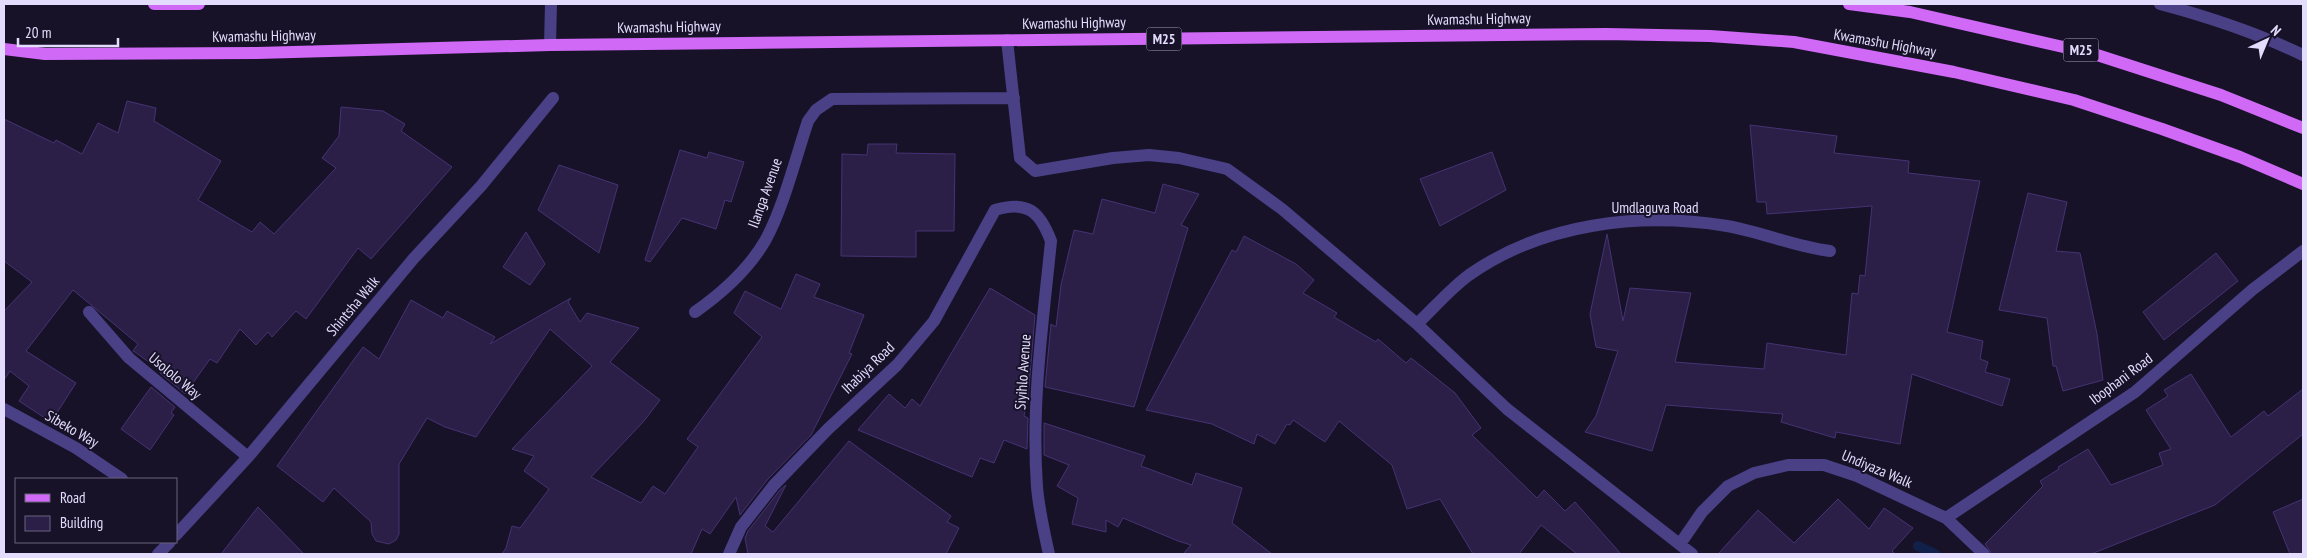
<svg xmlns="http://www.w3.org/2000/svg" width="2307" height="558" viewBox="0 0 2307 558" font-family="'PT Sans Narrow',sans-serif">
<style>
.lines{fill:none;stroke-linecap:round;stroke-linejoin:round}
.stream{stroke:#102049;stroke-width:10}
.building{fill:#2b1f48;stroke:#453373}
.minor{stroke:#494085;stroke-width:12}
.major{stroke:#cf69f6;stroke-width:12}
.labels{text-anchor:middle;stroke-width:4;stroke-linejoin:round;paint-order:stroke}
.shield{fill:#181229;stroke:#a69fbd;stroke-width:1}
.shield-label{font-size:14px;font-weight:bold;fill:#e3dcfd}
.street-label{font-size:15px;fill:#e3dcfd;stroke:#181229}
</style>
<rect width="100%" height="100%" fill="#181229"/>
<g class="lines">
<!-- stream -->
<path class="stream" d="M1918,546l17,8"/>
</g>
<!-- building -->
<path class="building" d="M127,101l29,7 -2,13 67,40 -23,39 54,32 8,-10 14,12 62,-66 -14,-10 17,-22 2,-29 42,4 22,13 -4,7 51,36 -81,92 -13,-11 -52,71 -10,-8 -24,26 -4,-5 -12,13 -16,-16 -23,34 -7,-4 -25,35 -25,-21 1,-2 -26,-19 -2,-1 5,-7 -65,-54 -47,61 50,32 -25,39 -32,-21 10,-15 -19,-15 -6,9v-69l28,-29 -28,-21v-142l50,24 2,-3 26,14 16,-31 20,10z
M1750,125l87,11 -3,17 75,8 -1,12 72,8 -33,151 36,9 -3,18 8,3 -3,10 25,7 -8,27 -90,-32 -12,70 -64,-12 -1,6 -54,-16 2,-8 -117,-9 -14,46 -67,-19 11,-16 22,-65 -22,-4 -6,-33 17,-80 16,87 7,-33 61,5 -16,69 89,7 3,-26 79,12 6,-62 6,1 2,-19 5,1 7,-70 -105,8 -1,-12h-9z
M868,144h29l-1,9 59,1 -1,77h-38v26l-75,-1 1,-102 25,1z
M680,150l27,8 2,-6 35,10 -13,40 -6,-2 -9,29 -34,-11 -32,44 -5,-2z
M1492,152l14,38 -66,36 -20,-47z
M559,165l59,20 -19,68 -61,-43z
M1163,184l36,10 -18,31 7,3 -54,179 -89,-20 6,-63 5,3 5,-42 13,-55 19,4 9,-35 53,14z
M2028,193l39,9 -11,49 24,2 17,81 6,46 -40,11 -7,-25h-3l-6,-48 -48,-8z
M526,232l19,32 -15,21 -27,-18z
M1244,236l52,28 18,16 -11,13 34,20 -3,4 42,25 2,-3 28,24 5,-5 44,35 26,35 -9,7 65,63 7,-8 21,21 10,-9 46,52h-44l-36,-29 -22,29h-46l-33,-55 -33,10 -15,-44 -53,-44 -14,21 -32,-22 -3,5 -3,-1 -12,20 -18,-10 -3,10 -42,-20 -66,-14 86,-160 4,2z
M2216,253l22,28 -74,59 -21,-28z
M796,274l24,10 -6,13 50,18 -15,38 3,1 -41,81 -43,44 -28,36 -4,-18 -26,37 -8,-5 -11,25h-189l4,-6 6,-22 8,2 29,-39 -25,-18 10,-15 -22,-7 80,-83 -42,-37 -74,108 -31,-10 -18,-9 -28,46v70l-3,6 -7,4 -13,-3 -4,-7 -1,-12 -37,-34 -11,14 -46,-36 86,-119 16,12 32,-59 32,18 4,-7 48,26 -5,7 81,-46 -3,4 12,20 7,-9 52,15 -29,34 50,38 -16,21 -53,56 50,26 12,-17 12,8 33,-47 -11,-8 75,-102 -28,-24 11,-22 36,18z
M990,288l45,27 -7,84 -4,17 4,2 -1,31 -23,-9 -10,23 -14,-5 -8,19 -114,-47 31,-36 16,14 7,-9 8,7z
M2191,374l40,63 33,-26 4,5 35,-27v45l-88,71 -124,49h-99l-7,-10 58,-58 -3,-5 19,-12 -1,-2 30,-18 23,36 52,-20 -4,-12 12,-4 -25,-39 22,-14 -4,-6z
M151,387l24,20 -4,6 3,2 -24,35 -29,-21z
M1044,423l101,33 -4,10 51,19 4,-12 46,15 -10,35 40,31h-89l8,-9 -13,-4 -55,-23 -5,9 -12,-7v12l-34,-8 6,-26 -21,-12 12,-21 -25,-10z
M849,441l102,75 -4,6 12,6 -13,26h-198l-3,-16 3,-7 32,-41 6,-5 -21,41 8,6z
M1838,499l31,30 15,-21 29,20 -21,23 3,3h-177l40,-44 36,33z
M2303,499v55h-13l-17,-42z
M258,507l46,47h-83z"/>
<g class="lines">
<!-- minor -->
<path class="minor" d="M2160,4c49,13 97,29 143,51
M1007,40l13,118 15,13 78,-13 36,-3 30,3 48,11 55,40 135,115 90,85 185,145
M550,45l1,-41
M89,312l40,46 119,99
M695,312c27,-19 53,-42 70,-71 18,-32 31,-84 43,-120l8,-11 16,-11 182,-1
M1417,324c17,-16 33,-35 52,-49 74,-52 170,-63 258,-49 35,6 68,21 103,25
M4,409l72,39 46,31
M1946,518l189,-126 117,-102 51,-39
M176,535l72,-78 166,-199 67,-72 72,-88
M1680,544l22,-32 26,-26 26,-13 34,-8h36l33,11 89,42 38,36
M158,554l12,-12
M729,554l12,-27 33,-42 54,-56 69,-64 37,-44 61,-111c33,-10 45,2 56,31 -8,81 -20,163 -14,246 2,23 7,45 12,67"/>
<!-- major -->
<path class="major" d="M154,4h45
M1849,4l61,8 184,42 127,41 82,33
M4,49l41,5 212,-1 293,-8 1056,-11 104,2 84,6 160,30 120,28 88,29 78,28 63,27"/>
</g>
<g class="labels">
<!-- shield labels -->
<g class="shield">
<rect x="1146.5" y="27.5" width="35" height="23" rx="4"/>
<rect x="2063.5" y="38.5" width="35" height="23" rx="4"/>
</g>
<g class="shield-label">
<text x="1164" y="44">M25</text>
<text x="2081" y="55">M25</text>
</g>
<!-- street labels -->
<g class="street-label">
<text transform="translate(1479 19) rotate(-1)" y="5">Kwamashu Highway</text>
<text transform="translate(1074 23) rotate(-1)" y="5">Kwamashu Highway</text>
<text transform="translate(669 27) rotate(-1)" y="5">Kwamashu Highway</text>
<text transform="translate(264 36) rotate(-1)" y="5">Kwamashu Highway</text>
<text transform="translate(1885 43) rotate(10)" y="5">Kwamashu Highway</text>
<text transform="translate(765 193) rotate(-70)" y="5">Ilanga Avenue</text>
<text x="1655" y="213">Umdlaguva Road</text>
<text transform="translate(353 306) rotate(-50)" y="5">Shintsha Walk</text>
<text transform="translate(868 368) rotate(-44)" y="5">Ihabiya Road</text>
<text transform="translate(1023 372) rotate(-86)" y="5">Siyihlo Avenue</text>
<text transform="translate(175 376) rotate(40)" y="5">Usololo Way</text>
<text transform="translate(2121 379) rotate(-37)" y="5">Ibophani Road</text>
<text transform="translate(72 429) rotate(30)" y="5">Sibeko Way</text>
<text transform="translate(1877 469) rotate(23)" y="5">Undiyaza Walk</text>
</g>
</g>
<!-- border -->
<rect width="2307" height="558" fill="none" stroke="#e3dcfd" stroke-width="10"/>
<!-- legend -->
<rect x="15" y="478" width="162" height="65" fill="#181229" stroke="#69637e"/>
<rect x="25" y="494" width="25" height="8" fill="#cf69f6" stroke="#69637e"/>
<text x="60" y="503" font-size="15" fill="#e3dcfd">Road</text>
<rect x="25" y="516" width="25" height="15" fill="#2b1f48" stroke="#69637e"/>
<text x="60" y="528" font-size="15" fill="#e3dcfd">Building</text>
<!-- north arrow -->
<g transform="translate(2267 40) rotate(44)" stroke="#181229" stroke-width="4" paint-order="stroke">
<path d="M0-4L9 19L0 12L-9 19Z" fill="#e3dcfd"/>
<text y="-8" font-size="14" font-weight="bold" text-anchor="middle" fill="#e3dcfd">N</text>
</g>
<!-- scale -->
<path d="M18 38v8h100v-8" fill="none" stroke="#e3dcfd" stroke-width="2.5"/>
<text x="25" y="38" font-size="15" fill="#e3dcfd" stroke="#181229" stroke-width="4" paint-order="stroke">20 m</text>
</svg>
